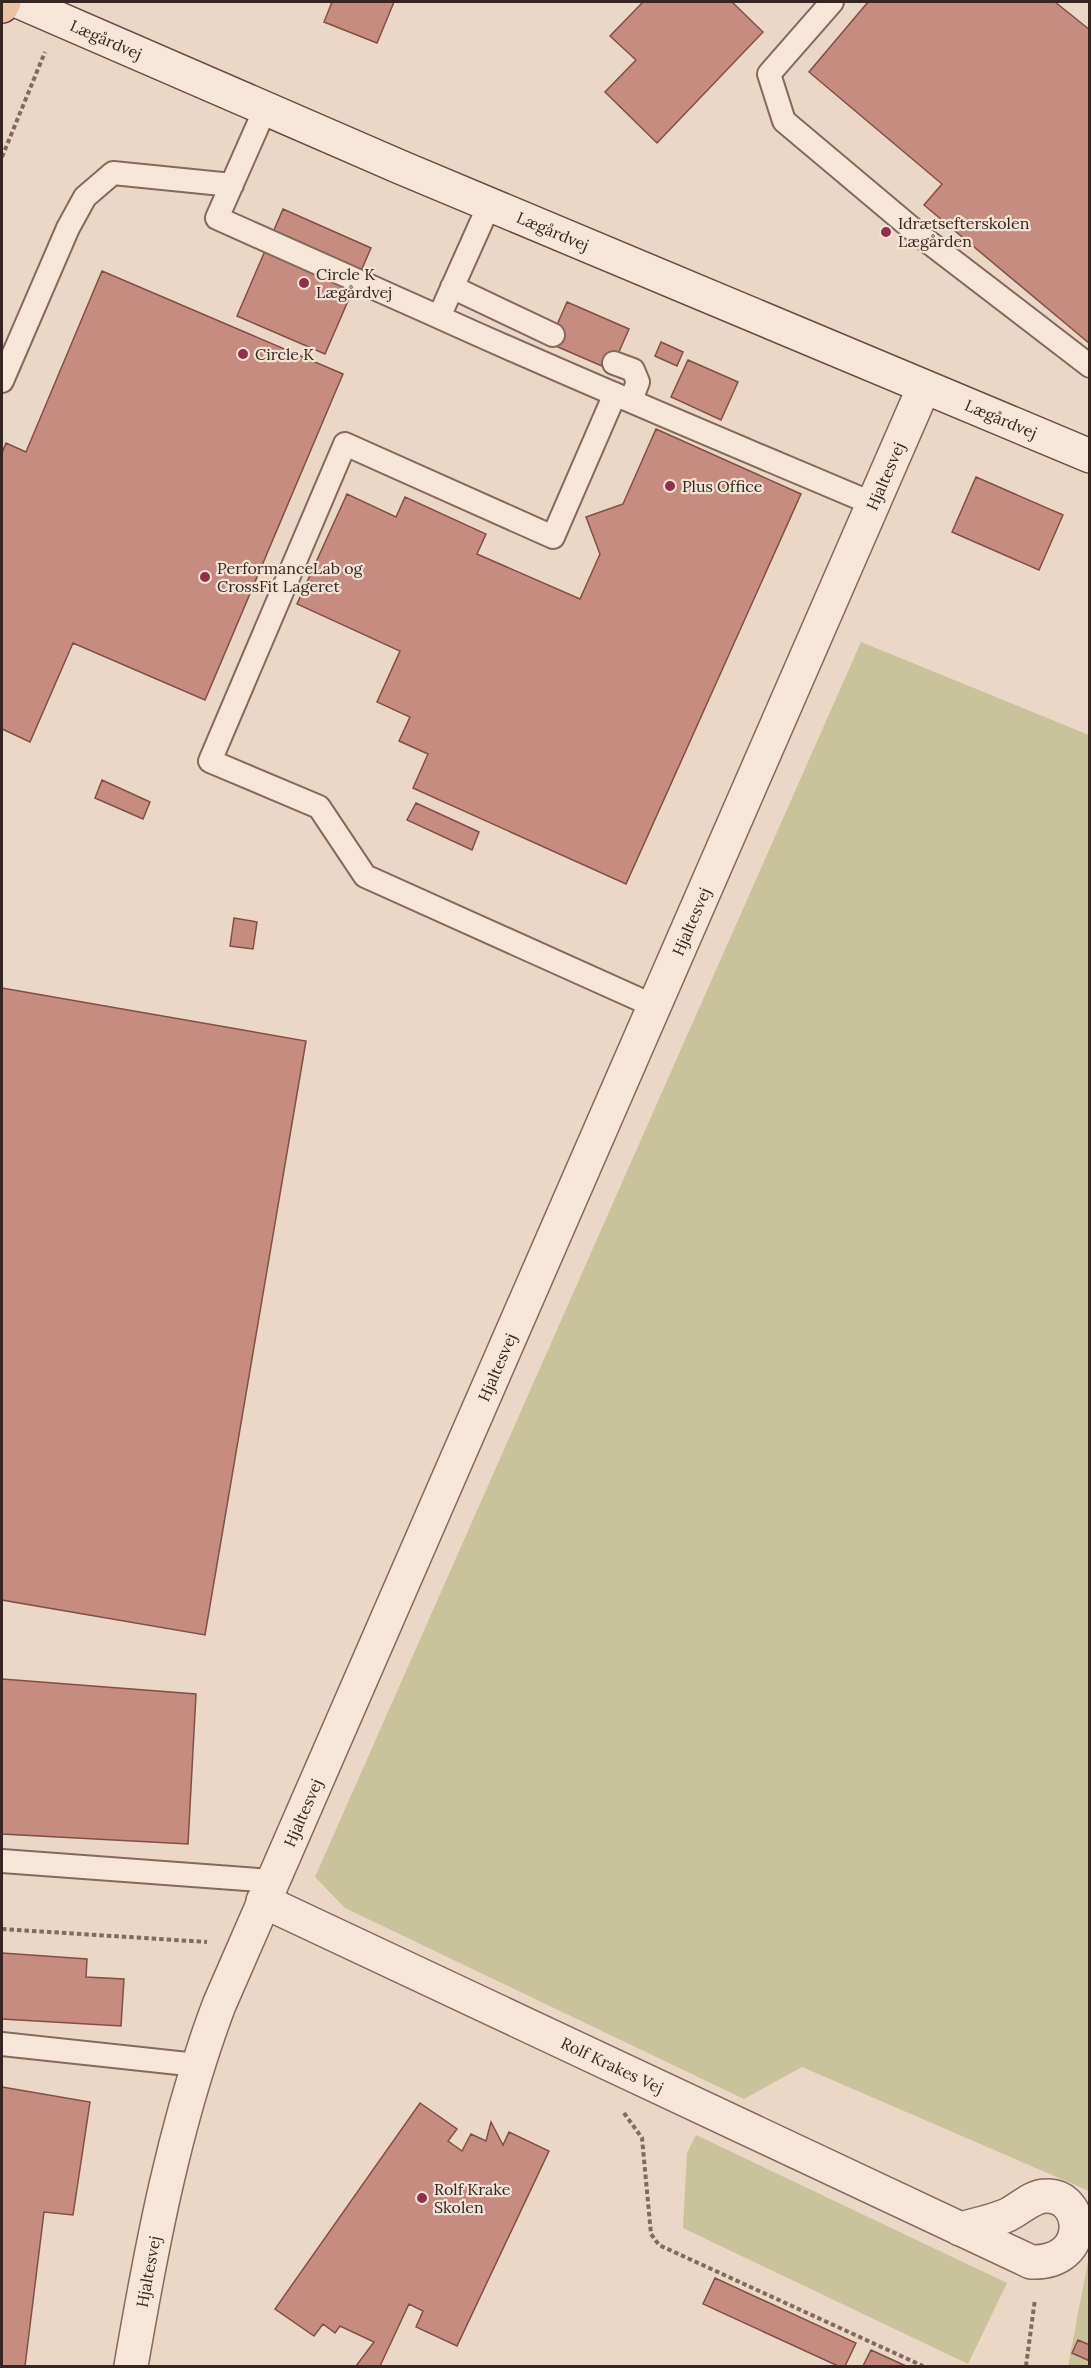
<svg xmlns="http://www.w3.org/2000/svg" width="1091" height="2368" viewBox="0 0 1091 2368" font-family="Lora,serif">
<style>
.green{fill:#c8c39b}
.building{fill:#c58c7f;stroke:#824f45;stroke-width:1.5}
.lines{fill:none;stroke-linecap:round;stroke-linejoin:round}
.lane-casing{stroke:#84695d;stroke-width:26}
.street-casing{stroke:#84695d;stroke-width:36}
.secondary-casing{stroke:#664b41;stroke-width:36}
.primary-casing{stroke:#533931;stroke-width:36}
.path{stroke:#84695d;stroke-width:4;stroke-dasharray:4.5 3;stroke-linecap:butt}
.lane{stroke:#f6e6d9;stroke-width:22}
.street{stroke:#f6e6d9;stroke-width:33}
.secondary{stroke:#f6e6d9;stroke-width:33}
.primary{stroke:#eac3a2;stroke-width:33}
.poi-dot{fill:#8e3249;stroke:#f3e3d5;stroke-width:2}
.labels{text-anchor:middle;stroke-width:4.5;stroke-linejoin:round;paint-order:stroke}
.street-label{font-size:16px;fill:#362520;stroke:#f3e3d5}
.poi-label{font-size:16px;fill:#362520;stroke:#f3e3d5;text-anchor:start}
</style>
<rect width="100%" height="100%" fill="#ebd7c6"/>
<!-- green -->
<path class="green" d="M861,642l228,93v1456l-287,-124 -58,32 -399,-191 -30,-31z
M696,2135l311,148 -39,81 -285,-136 4,-75z
M1089,2256v110h-21z"/>
<!-- building -->
<path class="building" d="M332,2h62l-17,41 -53,-21z
M643,2h89l31,30 -106,111 -52,-51 31,-32 -26,-24z
M868,2h187l35,28v314l-166,-139 18,-21 -133,-112z
M283,209l88,39 -46,106 -88,-38z
M102,271l241,103 -138,326 -132,-57 -43,99 -28,-13v-276l4,-10 20,9z
M567,302l62,27 -18,41 -62,-27z
M661,342l22,10 -6,14 -22,-10z
M688,360l50,22 -17,38 -50,-23z
M656,429l145,65 -175,390 -213,-96 15,-34 -29,-13 11,-24 -33,-15 23,-51 -103,-47 50,-110 49,23 9,-20 81,37 -9,20 103,45 20,-45 -14,-37 37,-13z
M976,477l87,38 -24,55 -87,-38z
M102,780l48,22 -7,17 -48,-21z
M416,803l63,29 -7,18 -65,-30z
M234,918l23,4 -4,27 -23,-3z
M2,988l304,53 -101,594 -203,-35z
M2,1679l194,15 -8,150 -186,-10z
M2,1953l85,6 -1,18 38,2 -3,47 -119,-7z
M2,2087l88,15 -17,113 -29,-3 -19,154h-23z
M420,2103l37,26 -9,12 14,10 9,-17 15,7 5,-19 12,23 6,-13 40,19 -92,195 -41,-19 7,-16 -14,-7 -29,62h-24l18,-24 -34,-16 -5,7 -12,-9 -9,12 -39,-27z
M715,2278l141,65 -11,23h-7l-135,-62z
M1078,2340l12,5v16l-18,-8z
M871,2350l35,16h-43z"/>
<g class="lines">
<!-- lane casing -->
<g class="lane-casing">
<path id="lane" d="M832,2l-63,72 15,47 138,116 168,129
M266,107l-49,111 222,99 51,-114
M452,287l101,48
M439,317c143,65 288,125 432,186
M614,363l19,7 5,12 -7,18
M2,381l66,-153 17,-31 28,-24 119,12
M615,394l-62,143 -208,-93 -135,317 109,46 46,69 289,130
M2,1861l270,20
M2,2044l195,21"/>
</g>
<!-- street casing -->
<g class="street-casing">
<g id="street">
<path id="s1" d="M263,1901l768,361c60,2 55,-67 15,-66 -15,0 -28,15 -41,20 -14,6 -31,9 -45,13"/>
<path id="s2" d="M131,2366c21,-122 44,-244 88,-361l705,-1618"/>
</g>
</g>
<!-- secondary casing -->
<g class="secondary-casing">
<g id="secondary">
<path id="s3" d="M20,2l380,165 690,289"/>
</g>
</g>
<!-- primary casing -->
<g class="primary-casing">
<path id="primary" d="M2,6l2,-4"/>
</g>
<!-- path -->
<path class="path" d="M2,157l43,-105
M2,1929l205,13
M624,2113l18,25 9,96 8,11 264,121
M1026,2366l9,-67"/>
<!-- lane -->
<use href="#lane" class="lane"/>
<!-- street -->
<use href="#street" class="street"/>
<!-- secondary -->
<use href="#secondary" class="secondary"/>
<!-- primary -->
<use href="#primary" class="primary"/>
</g>
<!-- markers -->
<g class="poi-dot">
<circle cx="886" cy="232" r="6"/>
<circle cx="304" cy="283" r="6"/>
<circle cx="243" cy="354" r="6"/>
<circle cx="670" cy="486" r="6"/>
<circle cx="205" cy="577" r="6"/>
<circle cx="422" cy="2198" r="6"/>
</g>
<g class="labels">
<!-- street labels -->
<g class="street-label">
<text dy="6" stroke="none"><textPath href="#s3" startOffset="94">Lægårdvej</textPath></text>
<text dy="6" stroke="none"><textPath href="#s3" startOffset="580">Lægårdvej</textPath></text>
<text dy="6" stroke="none"><textPath href="#s3" startOffset="1066">Lægårdvej</textPath></text>
<text dy="6" stroke="none"><textPath href="#s2" startOffset="2040">Hjaltesvej</textPath></text>
<text dy="6" stroke="none"><textPath href="#s2" startOffset="1554">Hjaltesvej</textPath></text>
<text dy="6" stroke="none"><textPath href="#s2" startOffset="1068">Hjaltesvej</textPath></text>
<text dy="6" stroke="none"><textPath href="#s2" startOffset="582">Hjaltesvej</textPath></text>
<text dy="6" stroke="none"><textPath href="#s1" startOffset="386">Rolf Krakes Vej</textPath></text>
<text dy="6" stroke="none"><textPath href="#s2" startOffset="96">Hjaltesvej</textPath></text>
</g>
<!-- poi labels -->
<g class="poi-label">
<text x="898" y="229">Idrætsefterskolen<tspan x="898" dy="18">Lægården</tspan></text>
<text x="316" y="280">Circle K<tspan x="316" dy="18">Lægårdvej</tspan></text>
<text x="255" y="360">Circle K</text>
<text x="682" y="492">Plus Office</text>
<text x="217" y="574">PerformanceLab og<tspan x="217" dy="18">CrossFit Lageret</tspan></text>
<text x="434" y="2195">Rolf Krake<tspan x="434" dy="18">Skolen</tspan></text>
</g>
</g>
<!-- border -->
<rect width="1091" height="2368" fill="none" stroke="#362520" stroke-width="6"/>
</svg>
